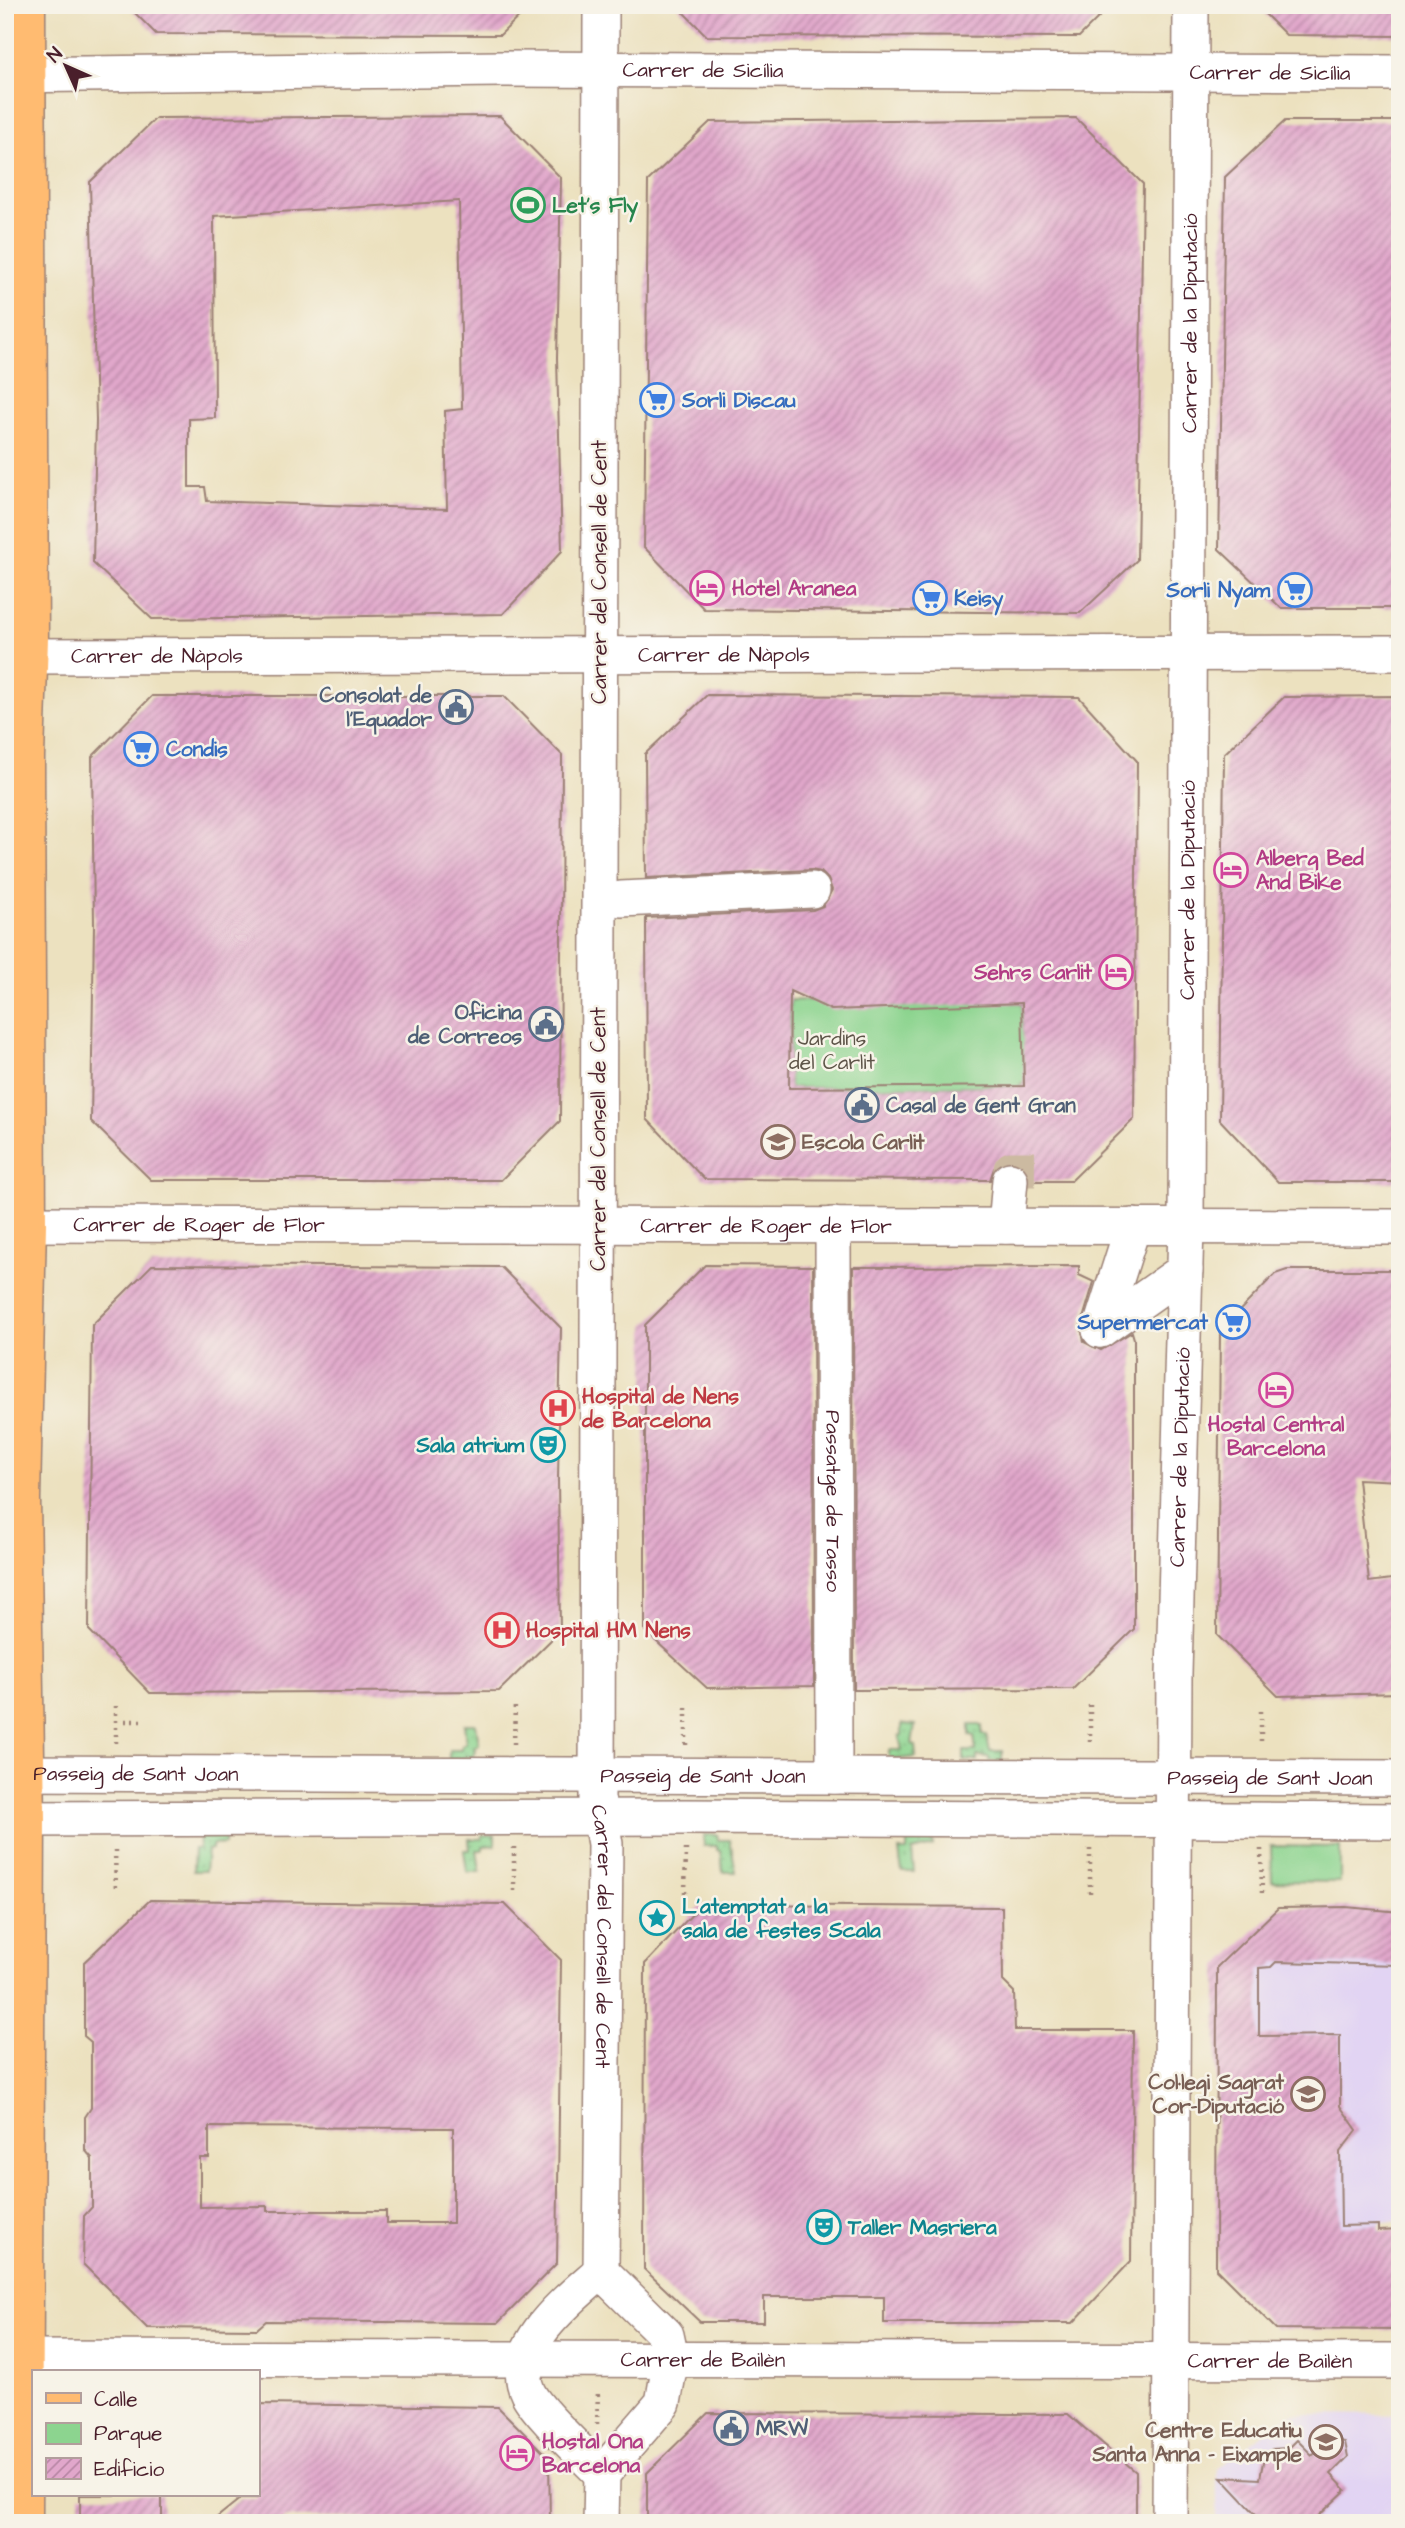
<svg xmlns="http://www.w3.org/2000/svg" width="1405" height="2528" viewBox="0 0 1405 2528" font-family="'Architects Daughter',sans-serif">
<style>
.built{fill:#e2d4f3}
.green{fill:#8cd48f;stroke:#6b7a5d;stroke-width:2}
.garden{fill:url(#garden-dots);stroke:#6b7a5d;stroke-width:2}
.building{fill:url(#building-hatch);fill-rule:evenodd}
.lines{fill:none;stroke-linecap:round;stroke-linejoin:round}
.minor-tunnel{stroke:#ccbaa1;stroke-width:35;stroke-dasharray:35 18;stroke-linecap:butt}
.minor-casing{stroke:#9b8075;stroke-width:38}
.major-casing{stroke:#9b8075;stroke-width:41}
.path{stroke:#9b8075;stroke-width:4.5;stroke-dasharray:2 5;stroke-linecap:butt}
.minor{stroke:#fff;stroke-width:35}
.major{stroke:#ffbb71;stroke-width:38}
.labels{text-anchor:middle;stroke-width:5;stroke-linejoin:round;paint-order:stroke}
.street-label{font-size:21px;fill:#4a1f2b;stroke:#f7f3e8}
.leisure-label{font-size:21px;font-weight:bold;fill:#27864d;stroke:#f7f3e8;text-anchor:start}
.shop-label{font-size:21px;font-weight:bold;fill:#366cbe;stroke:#f7f3e8;text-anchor:start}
.hotel-label{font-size:21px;font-weight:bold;fill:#b23c85;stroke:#f7f3e8;text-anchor:start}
.service-label{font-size:21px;font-weight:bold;fill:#4e5e75;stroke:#f7f3e8;text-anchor:end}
.park-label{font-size:21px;fill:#5e5549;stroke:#f7f3e8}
.education-label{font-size:21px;font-weight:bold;fill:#785e54;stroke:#f7f3e8;text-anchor:end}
.health-label{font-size:21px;font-weight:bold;fill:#be3a42;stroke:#f7f3e8;text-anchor:start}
.culture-label{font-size:21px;font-weight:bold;fill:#0d838f;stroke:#f7f3e8;text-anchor:start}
</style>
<defs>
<pattern id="garden-dots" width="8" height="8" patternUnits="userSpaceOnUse" patternTransform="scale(1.75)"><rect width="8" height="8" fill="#8cd48f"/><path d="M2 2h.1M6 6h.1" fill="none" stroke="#7ab67c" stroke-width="1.8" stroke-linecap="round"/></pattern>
<pattern id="building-hatch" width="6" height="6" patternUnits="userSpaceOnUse" patternTransform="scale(1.75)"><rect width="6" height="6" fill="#e1a7cb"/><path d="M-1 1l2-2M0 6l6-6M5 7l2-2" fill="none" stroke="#b887a5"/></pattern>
</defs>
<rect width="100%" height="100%" fill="#f7f3e8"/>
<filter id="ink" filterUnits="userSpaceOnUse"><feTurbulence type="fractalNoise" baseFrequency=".0143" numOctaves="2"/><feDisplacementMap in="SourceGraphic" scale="14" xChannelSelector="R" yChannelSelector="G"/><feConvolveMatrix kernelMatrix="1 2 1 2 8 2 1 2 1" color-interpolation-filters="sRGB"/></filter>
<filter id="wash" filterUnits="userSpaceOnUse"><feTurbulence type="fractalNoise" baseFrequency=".00686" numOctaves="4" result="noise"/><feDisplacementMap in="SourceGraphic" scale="28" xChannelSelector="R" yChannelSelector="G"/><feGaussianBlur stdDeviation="1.57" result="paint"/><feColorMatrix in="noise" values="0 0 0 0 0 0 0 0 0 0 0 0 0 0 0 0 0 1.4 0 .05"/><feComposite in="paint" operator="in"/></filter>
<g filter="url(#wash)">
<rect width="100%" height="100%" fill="#ece1bf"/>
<!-- built -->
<path class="built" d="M1346,1907l54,5v309l-21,1v107h-103l-60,-60 1,-302 61,-59z
M1289,2414l111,1v108h-183v-54z"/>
<!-- green -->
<path class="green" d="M790,1000l232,3 4,76 -7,7 4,23 -32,-23 -202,2z
M1271,1846l69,1v35l-68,-1z"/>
<!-- garden -->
<path class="garden" d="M464,1724h12l3,21 -4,1 -1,10 -25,4v-10h12l1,-5 4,-1z
M902,1724l13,1 -3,20 3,1 1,11 -27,3v-10h13l-3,-14 3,-1z
M970,1725h12v10h4l4,16h12v10h-13v-4l-12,-1v5h-13v-10h12l-2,-15 -4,-1z
M212,1834h13v10l-13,1v4l-5,1 -2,21h-12l1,-22h5l1,-12h12z
M482,1835h13v10l-12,1v4h-6l3,22h-13l-3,-22h6l-1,-11h13z
M704,1835h13v5h13l6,32h-13l-2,-22h-4v-4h-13z
M919,1836h13l1,10 -21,5 2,21h-12l-3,-21h8v-10l12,-1z"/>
<g id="blocks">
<!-- building -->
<path class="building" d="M127,5h404l-31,30 -344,-1z
M676,5h435l-32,32 -372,-1z
M1256,5h144v31l-114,-1z
M500,116l61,62 -4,180 5,193 -59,63 -351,5 -59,-56 3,-143 -6,-238 66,-64zM459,201l3,208 -17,2 2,98 -240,-8 -2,-14h-16v-68l26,-1 -1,-202z
M1076,118l67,66 -6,376 -57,53 -376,-4 -60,-62 4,-366 62,-59z
M1285,121h115v487h-119l-62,-59 6,-372z
M707,695l372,2 58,64 -3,358 -63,62h-41l-8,-17 -11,-4 -17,8 -4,12 -286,-1 -57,-60 -1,-201 167,-8 10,-4 9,-16 -4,-11 -7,-7 -10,-2 -165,8 -1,-124zM790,991l41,19 191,-7 2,83 -235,2z
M152,696h352l58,59 -2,366 -59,59h-350l-60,-59 3,-196 -2,-168z
M1400,696v486h-122l-58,-62 4,-366 60,-57z
M152,1265l349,2 60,61 -3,151 2,152 -61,60 -349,2 -61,-63 3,-305z
M705,1265l108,1 1,420 -107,2 -62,-57v-306z
M1079,1266v9l15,7 -13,43 3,17 17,8 31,-18 2,7v290l-61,60 -219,1 -1,-423z
M1287,1270h113v211l-42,-2 11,103 31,-4v115l-122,3 -61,-61 3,-304 55,-57z
M150,1900l355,4 56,56 -4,303 -59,60 -232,-2 -9,8 -110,-1 -64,-64 1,-48 8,-9v-49l-7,-8v-33l6,-9v-66l-7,-6v-74zM209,2127l244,1v95h-67v-12h-119v-5l-67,1v-49h9z
M701,1905l301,2 1,74 11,11 1,38h118l-2,231 -58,62h-189v-26h-120v25h-64l-56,-53 1,-305z
M1346,1907l54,5v53l-124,-3 -5,5 -12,1v68l81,-1v71l17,24 -17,22 1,74 37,-1v6l22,-1v100l-124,-1 -60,-60 1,-302 61,-59z
M257,2404l241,3 51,51 1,65h-112l-93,-5h-62v5h-73l31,-25h16z
M708,2413l360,1 68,58v51h-489v-50z
M1330,2439l15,3 3,15 -17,17 15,16 -35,33h-47l-43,-46 39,2 4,-23 8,-7 17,-1 8,-8 15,15z
M80,2495h82v28h-82z"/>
</g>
</g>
<g filter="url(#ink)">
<use href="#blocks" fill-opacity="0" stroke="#9b8075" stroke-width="2"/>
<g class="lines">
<!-- minor-tunnel -->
<path class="minor-tunnel" d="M1010,1180l1,-11h24v12"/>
<!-- minor casing -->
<g class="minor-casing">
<g id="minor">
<path id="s1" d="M601,5l-4,1793 8,46 -4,427 65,64 5,23 -8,45 -61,71 -1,49"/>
<path id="s2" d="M5,75l497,-6 898,4"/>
<path id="s3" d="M5,656l1395,-3"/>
<path d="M621,899l191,-9"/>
<path id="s4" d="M5,1224l1395,3"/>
<path id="s5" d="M833,1225l1,551"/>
<path d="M1006,1226l4,-46"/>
<path d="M1100,1330l33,-104"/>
<path d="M1100,1330l85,-60"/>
<path id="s6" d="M5,1773l1395,5"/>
<path d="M5,1819l681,-2 714,4"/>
<path d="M601,2271c-30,27 -95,76 -73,122 9,19 57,63 74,81"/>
<path id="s7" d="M5,2358l1395,3"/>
<path id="s8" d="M1170,2523l4,-849 12,-448 5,-1221"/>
</g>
</g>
<!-- major casing -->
<g class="major-casing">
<path id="major" d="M23,2523l3,-704 -5,-320 6,-275 -2,-468 4,-118 -3,-633"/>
</g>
<!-- path -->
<path class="path" d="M1090,1705v41
M1261,1711v35
M125,1721h18
M116,1743v-40
M514,1744l1,-41
M686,1745v-42
M1090,1849v45
M1261,1849l1,45
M115,1850l1,42
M514,1891v-44
M685,1893l1,-44
M597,2424l1,-33"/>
<!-- minor -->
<use href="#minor" class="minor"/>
<!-- major -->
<use href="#major" class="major"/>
</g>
</g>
<!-- icons -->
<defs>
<g id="stadium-ring" transform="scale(1.75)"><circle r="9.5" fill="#f7f3e8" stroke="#2e9e5b" stroke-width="1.5"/><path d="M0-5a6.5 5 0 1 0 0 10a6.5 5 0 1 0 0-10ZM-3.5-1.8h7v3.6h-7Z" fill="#2e9e5b"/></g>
<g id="supermarket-ring" transform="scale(1.75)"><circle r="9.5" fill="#f7f3e8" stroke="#3f7fe0" stroke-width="1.5"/><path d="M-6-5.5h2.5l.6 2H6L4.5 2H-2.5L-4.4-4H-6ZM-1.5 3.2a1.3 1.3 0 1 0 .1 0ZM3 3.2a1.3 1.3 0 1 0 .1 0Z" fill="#3f7fe0"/></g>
<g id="hotel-ring" transform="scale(1.75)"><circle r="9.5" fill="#f7f3e8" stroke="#d1479c" stroke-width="1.5"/><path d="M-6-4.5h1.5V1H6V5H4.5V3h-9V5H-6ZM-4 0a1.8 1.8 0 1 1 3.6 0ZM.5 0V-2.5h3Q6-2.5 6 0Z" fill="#d1479c"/></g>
<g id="civic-ring" transform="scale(1.75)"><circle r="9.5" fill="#f7f3e8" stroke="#5c6f8a" stroke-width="1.5"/><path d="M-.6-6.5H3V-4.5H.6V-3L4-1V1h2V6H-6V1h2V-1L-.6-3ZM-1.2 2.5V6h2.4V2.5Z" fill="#5c6f8a"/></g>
<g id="school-ring" transform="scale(1.75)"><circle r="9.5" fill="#f7f3e8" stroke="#8d6e63" stroke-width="1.5"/><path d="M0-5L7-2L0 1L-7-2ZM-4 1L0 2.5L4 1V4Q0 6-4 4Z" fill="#8d6e63"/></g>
<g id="hospital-ring" transform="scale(1.75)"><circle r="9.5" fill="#f7f3e8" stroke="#e0444e" stroke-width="1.5"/><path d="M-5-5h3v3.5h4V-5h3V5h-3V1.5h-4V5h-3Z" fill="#e0444e"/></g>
<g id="theatre-ring" transform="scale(1.75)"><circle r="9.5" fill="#f7f3e8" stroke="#0f9aa8" stroke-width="1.5"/><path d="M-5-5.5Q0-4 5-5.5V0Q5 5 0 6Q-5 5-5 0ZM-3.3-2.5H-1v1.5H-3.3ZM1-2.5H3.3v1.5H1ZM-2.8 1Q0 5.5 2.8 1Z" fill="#0f9aa8"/></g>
<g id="sight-ring" transform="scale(1.75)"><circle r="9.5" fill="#f7f3e8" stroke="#0f9aa8" stroke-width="1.5"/><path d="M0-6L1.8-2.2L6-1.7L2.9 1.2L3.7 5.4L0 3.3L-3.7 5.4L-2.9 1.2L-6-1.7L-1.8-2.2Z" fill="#0f9aa8"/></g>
</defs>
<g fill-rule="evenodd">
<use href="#stadium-ring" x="528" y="205"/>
<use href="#supermarket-ring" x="657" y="400"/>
<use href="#hotel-ring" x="707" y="588"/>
<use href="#supermarket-ring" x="1295" y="590"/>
<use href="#supermarket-ring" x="930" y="598"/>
<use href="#civic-ring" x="456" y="707"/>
<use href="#supermarket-ring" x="141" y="749"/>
<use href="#hotel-ring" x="1231" y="870"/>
<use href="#hotel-ring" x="1116" y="972"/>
<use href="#civic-ring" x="546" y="1024"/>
<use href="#civic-ring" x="862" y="1105"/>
<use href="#school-ring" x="778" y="1142"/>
<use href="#supermarket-ring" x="1233" y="1322"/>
<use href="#hotel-ring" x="1276" y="1390"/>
<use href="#hospital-ring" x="558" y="1408"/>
<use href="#theatre-ring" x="548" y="1445"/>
<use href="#hospital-ring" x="502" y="1630"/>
<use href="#sight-ring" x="657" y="1918"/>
<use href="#school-ring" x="1308" y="2094"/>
<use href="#theatre-ring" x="824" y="2227"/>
<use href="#civic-ring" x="731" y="2428"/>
<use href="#school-ring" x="1326" y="2442"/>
<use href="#hotel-ring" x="517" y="2453"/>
</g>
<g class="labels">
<!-- street labels -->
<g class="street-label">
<text dy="7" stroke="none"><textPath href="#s2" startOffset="698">Carrer de Sicília</textPath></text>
<text dy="7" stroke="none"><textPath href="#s2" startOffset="1265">Carrer de Sicília</textPath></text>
<text dy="7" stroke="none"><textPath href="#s8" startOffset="2200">Carrer de la Diputació</textPath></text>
<text transform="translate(599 572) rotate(-90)" y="7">Carrer del Consell de Cent</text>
<text dy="7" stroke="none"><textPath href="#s3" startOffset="152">Carrer de Nàpols</textPath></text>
<text dy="7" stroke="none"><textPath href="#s3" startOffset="719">Carrer de Nàpols</textPath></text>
<text dy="7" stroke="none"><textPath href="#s8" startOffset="1633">Carrer de la Diputació</textPath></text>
<text transform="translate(598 1139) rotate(-90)" y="7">Carrer del Consell de Cent</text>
<text dy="7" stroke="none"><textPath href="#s4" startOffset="194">Carrer de Roger de Flor</textPath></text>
<text dy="7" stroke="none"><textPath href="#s4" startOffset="761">Carrer de Roger de Flor</textPath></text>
<text dy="7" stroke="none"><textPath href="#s8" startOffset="1066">Carrer de la Diputació</textPath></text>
<text dy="7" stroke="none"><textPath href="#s5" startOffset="276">Passatge de Tasso</textPath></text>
<text dy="7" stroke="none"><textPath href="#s6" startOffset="131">Passeig de Sant Joan</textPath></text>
<text dy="7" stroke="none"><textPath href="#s6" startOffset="698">Passeig de Sant Joan</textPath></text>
<text dy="7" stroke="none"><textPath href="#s6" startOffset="1265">Passeig de Sant Joan</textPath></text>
<text dy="7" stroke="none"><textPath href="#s1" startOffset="1932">Carrer del Consell de Cent</textPath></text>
<text dy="7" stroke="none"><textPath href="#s7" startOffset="698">Carrer de Bailèn</textPath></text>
<text dy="7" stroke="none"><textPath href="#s7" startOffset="1265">Carrer de Bailèn</textPath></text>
</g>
<!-- leisure labels -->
<g class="leisure-label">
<text x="552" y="212">Let's Fly</text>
</g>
<!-- shop labels -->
<g class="shop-label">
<text x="682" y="407">Sorli Discau</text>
<text x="1270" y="597" text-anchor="end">Sorli Nyam</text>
<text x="954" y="605">Keisy</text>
<text x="166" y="756">Condis</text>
<text x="1208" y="1329" text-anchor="end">Supermercat</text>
</g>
<!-- hotel labels -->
<g class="hotel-label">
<text x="732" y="595">Hotel Aranea</text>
<text x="1256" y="865">Alberg Bed<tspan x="1256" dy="24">And Bike</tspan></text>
<text x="1092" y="979" text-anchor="end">Sehrs Carlit</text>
<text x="1276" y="1431" text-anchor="middle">Hostal Central<tspan x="1276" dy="24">Barcelona</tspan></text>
<text x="542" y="2448">Hostal Ona<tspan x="542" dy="24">Barcelona</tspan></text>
</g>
<!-- service labels -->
<g class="service-label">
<text x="432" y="702">Consolat de<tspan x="432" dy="24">l'Equador</tspan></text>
<text x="522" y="1019">Oficina<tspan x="522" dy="24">de Correos</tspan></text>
<text x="886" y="1112" text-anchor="start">Casal de Gent Gran</text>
<text x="756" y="2435" text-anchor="start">MRW</text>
</g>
<!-- park labels -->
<g class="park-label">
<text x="832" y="1045">Jardins<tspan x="832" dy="24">del Carlit</tspan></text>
</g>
<!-- education labels -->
<g class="education-label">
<text x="802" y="1149" text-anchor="start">Escola Carlit</text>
<text x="1284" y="2089">Col·legi Sagrat<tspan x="1284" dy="24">Cor-Diputació</tspan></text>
<text x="1302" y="2437">Centre Educatiu<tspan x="1302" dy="24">Santa Anna - Eixample</tspan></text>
</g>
<!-- health labels -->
<g class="health-label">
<text x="582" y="1403">Hospital de Nens<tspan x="582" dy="24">de Barcelona</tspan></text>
<text x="526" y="1637">Hospital HM Nens</text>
</g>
<!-- culture labels -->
<g class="culture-label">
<text x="524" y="1452" text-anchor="end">Sala atrium</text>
<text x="682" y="1913">L'atemptat a la<tspan x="682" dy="24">sala de festes Scala</tspan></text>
<text x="848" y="2234">Taller Masriera</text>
</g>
</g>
<!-- margin -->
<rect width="1405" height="2528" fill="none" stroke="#f7f3e8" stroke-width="28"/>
<!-- legend -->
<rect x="32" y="2370" width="228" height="126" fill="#f7f3e8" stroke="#b29e9c" stroke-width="2"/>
<rect x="46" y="2393" width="35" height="10" fill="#ffbb71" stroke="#b29e9c" stroke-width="2"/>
<text x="94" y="2406" font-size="21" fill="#4a1f2b">Calle</text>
<rect x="46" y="2423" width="35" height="21" fill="#8cd48f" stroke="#b29e9c" stroke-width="2"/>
<text x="94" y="2440" font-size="21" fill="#4a1f2b">Parque</text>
<rect x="46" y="2458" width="35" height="21" fill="url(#building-hatch)" stroke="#b29e9c" stroke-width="2"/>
<text x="94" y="2476" font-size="21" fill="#4a1f2b">Edificio</text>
<!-- north arrow -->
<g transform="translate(66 66) rotate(315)" stroke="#f7f3e8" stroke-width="5" paint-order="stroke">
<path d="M0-5L12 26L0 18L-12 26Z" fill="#4a1f2b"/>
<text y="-10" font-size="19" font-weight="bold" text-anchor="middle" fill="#4a1f2b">N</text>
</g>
</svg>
